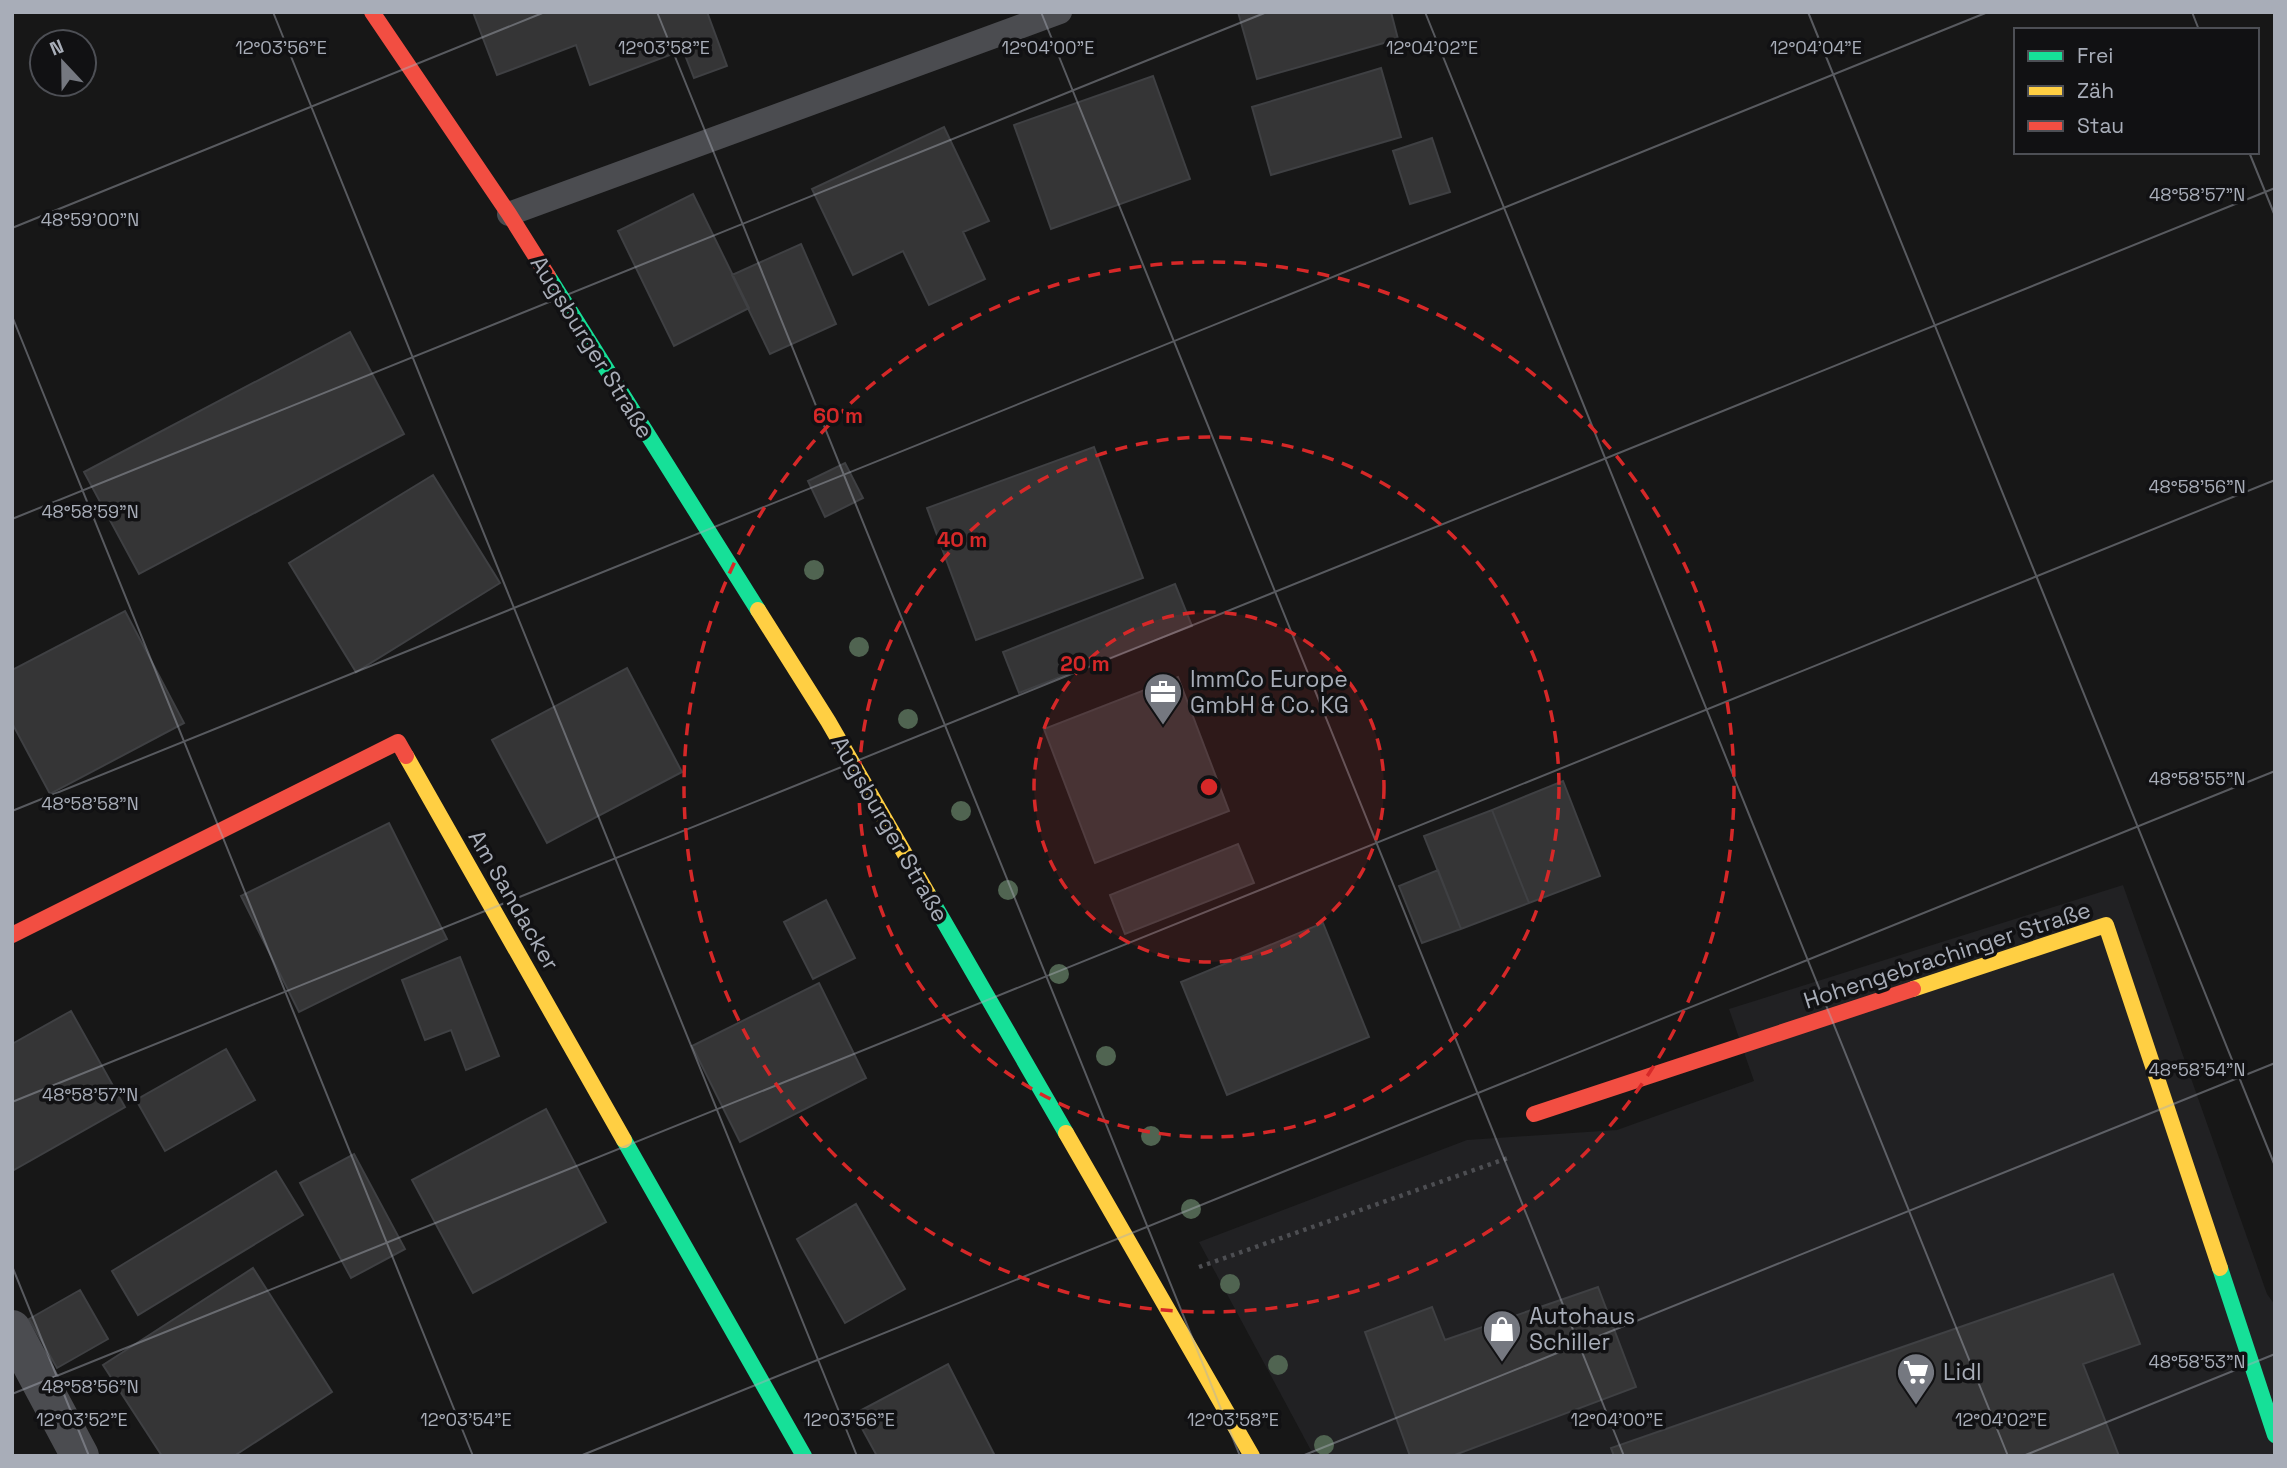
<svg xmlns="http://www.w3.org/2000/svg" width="2287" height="1468" viewBox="0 0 2287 1468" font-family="'Space Grotesk',sans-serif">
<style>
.built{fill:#212123}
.building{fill:#353536;stroke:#3f4043;stroke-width:2}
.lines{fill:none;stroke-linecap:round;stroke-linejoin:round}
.path{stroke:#4d4e52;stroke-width:4.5;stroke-dasharray:3.5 5;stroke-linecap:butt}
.lane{stroke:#4b4c50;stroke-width:24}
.street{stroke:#4b4c50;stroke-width:38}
.fast{stroke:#16e098;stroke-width:16}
.slow{stroke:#ffcf43;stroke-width:16}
.jam{stroke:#f24e42;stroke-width:16}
.tree{fill:#506451}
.ticks{fill:none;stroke:#a8adb8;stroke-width:2;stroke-opacity:0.45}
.ring{fill:none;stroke:#d62828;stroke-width:3.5;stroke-dasharray:12 9}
.labels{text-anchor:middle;stroke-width:7;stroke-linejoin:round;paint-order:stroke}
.street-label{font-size:23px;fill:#a8adb8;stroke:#111113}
.poi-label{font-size:23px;fill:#a8adb8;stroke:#111113;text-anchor:start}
.ticks-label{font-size:18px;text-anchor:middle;fill:#a8adb8;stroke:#111113;stroke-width:7;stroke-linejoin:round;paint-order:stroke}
.centre{fill:#d62828;stroke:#111113;stroke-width:3.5}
.ring-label{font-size:21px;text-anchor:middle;font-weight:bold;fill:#d62828;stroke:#111113;stroke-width:7;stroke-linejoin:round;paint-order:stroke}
</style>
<rect width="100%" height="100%" fill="#171717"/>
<!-- built -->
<path class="built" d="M2123,885l144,409 8,11v151h-961l-115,-214 268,-102 150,-10 137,-49 -25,-72z"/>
<!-- building -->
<path class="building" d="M473,12h234l20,54 -33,12 -11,-28 -93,35 -14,-40 -79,30z
M1238,12h153l7,27 -141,40z
M1381,68l20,69 -130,38 -19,-68z
M1153,76l37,103 -139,50 -37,-104z
M944,127l45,94 -26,11 22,47 -56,26 -26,-54 -50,24 -41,-86z
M1432,138l18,54 -40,12 -17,-53z
M693,194l56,114 -75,38 -56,-115z
M801,244l35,80 -66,30 -38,-79z
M350,332l54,102 -265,140 -55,-102z
M1094,447l49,131 -167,62 -49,-132z
M845,463l18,35 -38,19 -17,-36z
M433,475l67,108 -144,89 -67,-109z
M1175,584l17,42 -173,67 -16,-41z
M125,611l59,112 -134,71 -38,-71v-53z
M627,668l55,104 -135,71 -55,-103z
M1178,677l51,134 -134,52 -51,-134z
M1563,781l37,95 -71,27 -37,-93z
M1492,810l37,93 -68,26 -37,-93z
M389,823l58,116 -148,73 -58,-116z
M1238,844l16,39 -129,51 -15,-39z
M1438,870l23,59 -39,14 -23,-57z
M826,900l29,58 -42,21 -29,-57z
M1323,923l46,114 -142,58 -46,-113z
M460,957l39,99 -33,14 -15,-40 -26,10 -23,-60z
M819,983l47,95 -126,64 -48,-96z
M71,1011l54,96 -113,64v-127z
M226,1049l29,51 -90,51 -29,-51z
M546,1109l60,113 -133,71 -61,-113z
M354,1154l51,95 -54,29 -51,-95z
M276,1171l27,44 -165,100 -26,-44z
M856,1204l49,85 -60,34 -48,-84z
M253,1268l79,124 -98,64h-72l-59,-91z
M2113,1274l27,70 -57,20 36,92h-505l-3,-8z
M1598,1287l38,100 -184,69h-42l-45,-124 67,-25 13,33z
M80,1290l28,49 -51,29 -28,-49z
M948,1364l47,92h-118l-23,-42z"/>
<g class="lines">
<!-- path -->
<path class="path" d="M1199,1267l309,-109"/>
<!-- lane -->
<path class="lane" d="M509,214l551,-202"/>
<!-- street -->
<path class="street" d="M12,1329l68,127"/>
<!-- fast -->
<path class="fast" d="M548,276l210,334
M928,894l138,239
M624,1140l180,316
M2220,1268l55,167"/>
<!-- slow -->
<path class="slow" d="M758,610l70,111 100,173
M406,756l218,384
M1913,989l193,-64 114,343
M1066,1133l186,323"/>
<!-- jam -->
<path class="jam" d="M372,12l137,202 39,62
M12,935l386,-193 8,14
M1534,1114l379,-125"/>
</g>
<!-- trees -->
<g class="tree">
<circle cx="814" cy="570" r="10"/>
<circle cx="859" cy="647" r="10"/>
<circle cx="908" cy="719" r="10"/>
<circle cx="961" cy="811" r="10"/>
<circle cx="1008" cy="890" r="10"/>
<circle cx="1059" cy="974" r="10"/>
<circle cx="1106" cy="1056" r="10"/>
<circle cx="1151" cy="1136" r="10"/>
<circle cx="1191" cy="1209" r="10"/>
<circle cx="1230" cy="1284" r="10"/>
<circle cx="1278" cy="1365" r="10"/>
<circle cx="1324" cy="1445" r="10"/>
</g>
<!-- ticks -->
<path class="ticks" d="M273,12l584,1444M657,12l583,1444M1041,12l583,1444M1425,12l583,1444M1808,12l467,1154M2192,12l7,18M2249,152l26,64M12,228l533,-216M12,316l461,1140M12,519l1255,-507M12,811l1976,-799M12,1102l2263,-914M12,1266l77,190M12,1394l2263,-914M580,1456l1695,-685M1302,1456l973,-393M2023,1456l252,-102"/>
<!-- distance rings -->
<circle cx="1209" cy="787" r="175" fill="#d62828" fill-opacity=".12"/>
<g class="ring">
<circle cx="1209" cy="787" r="175"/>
<circle cx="1209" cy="787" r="350"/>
<circle cx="1209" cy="787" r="525"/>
</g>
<!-- icons -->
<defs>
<g id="office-pin" transform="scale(2.0125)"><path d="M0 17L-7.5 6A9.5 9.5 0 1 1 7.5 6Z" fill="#757880" stroke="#111113"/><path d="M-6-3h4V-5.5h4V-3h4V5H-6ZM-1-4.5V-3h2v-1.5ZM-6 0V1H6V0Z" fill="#fff"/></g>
<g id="shop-pin" transform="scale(2.0125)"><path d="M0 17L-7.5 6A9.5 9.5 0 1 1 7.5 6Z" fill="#757880" stroke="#111113"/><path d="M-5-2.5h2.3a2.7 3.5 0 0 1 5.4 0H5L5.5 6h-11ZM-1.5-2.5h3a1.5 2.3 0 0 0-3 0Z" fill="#fff"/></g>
<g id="supermarket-pin" transform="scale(2.0125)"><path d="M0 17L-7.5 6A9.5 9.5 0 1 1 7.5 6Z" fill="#757880" stroke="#111113"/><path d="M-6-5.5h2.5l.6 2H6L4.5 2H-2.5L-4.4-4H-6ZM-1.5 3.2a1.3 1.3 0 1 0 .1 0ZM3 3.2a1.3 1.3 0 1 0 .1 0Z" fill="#fff"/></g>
</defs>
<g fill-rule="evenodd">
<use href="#office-pin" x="1163" y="692"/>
<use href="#shop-pin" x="1502" y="1329"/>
<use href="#supermarket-pin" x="1916" y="1372"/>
</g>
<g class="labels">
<!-- street labels -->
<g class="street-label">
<text transform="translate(592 347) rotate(58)" y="8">Augsburger Straße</text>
<text transform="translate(890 829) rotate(60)" y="8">Augsburger Straße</text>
<text transform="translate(514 900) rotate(60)" y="8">Am Sandacker</text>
<text transform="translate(1947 955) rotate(-18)" y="8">Hohengebrachinger Straße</text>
</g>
<!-- poi labels -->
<g class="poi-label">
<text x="1190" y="687">ImmCo Europe<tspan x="1190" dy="26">GmbH &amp; Co. KG</tspan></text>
<text x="1529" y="1324">Autohaus<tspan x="1529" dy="26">Schiller</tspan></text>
<text x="1943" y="1380">Lidl</text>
</g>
</g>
<g class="ticks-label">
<text x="281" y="54">12°03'56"E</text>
<text x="664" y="54">12°03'58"E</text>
<text x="1048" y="54">12°04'00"E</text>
<text x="1432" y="54">12°04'02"E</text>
<text x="1816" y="54">12°04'04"E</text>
<text x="2197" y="201">48°58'57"N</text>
<text x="90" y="226">48°59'00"N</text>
<text x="2197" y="493">48°58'56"N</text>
<text x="90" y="518">48°58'59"N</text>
<text x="2197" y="785">48°58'55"N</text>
<text x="90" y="810">48°58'58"N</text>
<text x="2197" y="1076">48°58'54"N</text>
<text x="90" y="1101">48°58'57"N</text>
<text x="2197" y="1368">48°58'53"N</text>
<text x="90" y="1393">48°58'56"N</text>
<text x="82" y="1426">12°03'52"E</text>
<text x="466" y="1426">12°03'54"E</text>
<text x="849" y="1426">12°03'56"E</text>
<text x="1233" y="1426">12°03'58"E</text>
<text x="1617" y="1426">12°04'00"E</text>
<text x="2001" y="1426">12°04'02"E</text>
</g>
<circle cx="1209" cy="787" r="10" class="centre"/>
<g class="ring-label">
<text x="838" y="423">60 m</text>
<text x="962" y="547">40 m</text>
<text x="1085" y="671">20 m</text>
</g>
<!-- border -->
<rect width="2287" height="1468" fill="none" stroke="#a8adb8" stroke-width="28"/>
<!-- legend -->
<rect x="2014" y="28" width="245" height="126" fill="#111113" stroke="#4d4f55" stroke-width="2"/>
<rect x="2028" y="51" width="35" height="10" fill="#16e098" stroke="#4d4f55" stroke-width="2"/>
<text x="2077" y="63" font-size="21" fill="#a8adb8">Frei</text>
<rect x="2028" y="86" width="35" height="10" fill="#ffcf43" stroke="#4d4f55" stroke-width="2"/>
<text x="2077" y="98" font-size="21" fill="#a8adb8">Zäh</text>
<rect x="2028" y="121" width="35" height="10" fill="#f24e42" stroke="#4d4f55" stroke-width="2"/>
<text x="2077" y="133" font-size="21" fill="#a8adb8">Stau</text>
<!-- north arrow -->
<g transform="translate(63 63) rotate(338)"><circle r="33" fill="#111113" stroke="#4d4f55" stroke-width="2"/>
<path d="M0-5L12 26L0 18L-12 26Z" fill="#757880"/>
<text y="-10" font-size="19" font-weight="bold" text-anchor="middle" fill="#a8adb8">N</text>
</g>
</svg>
